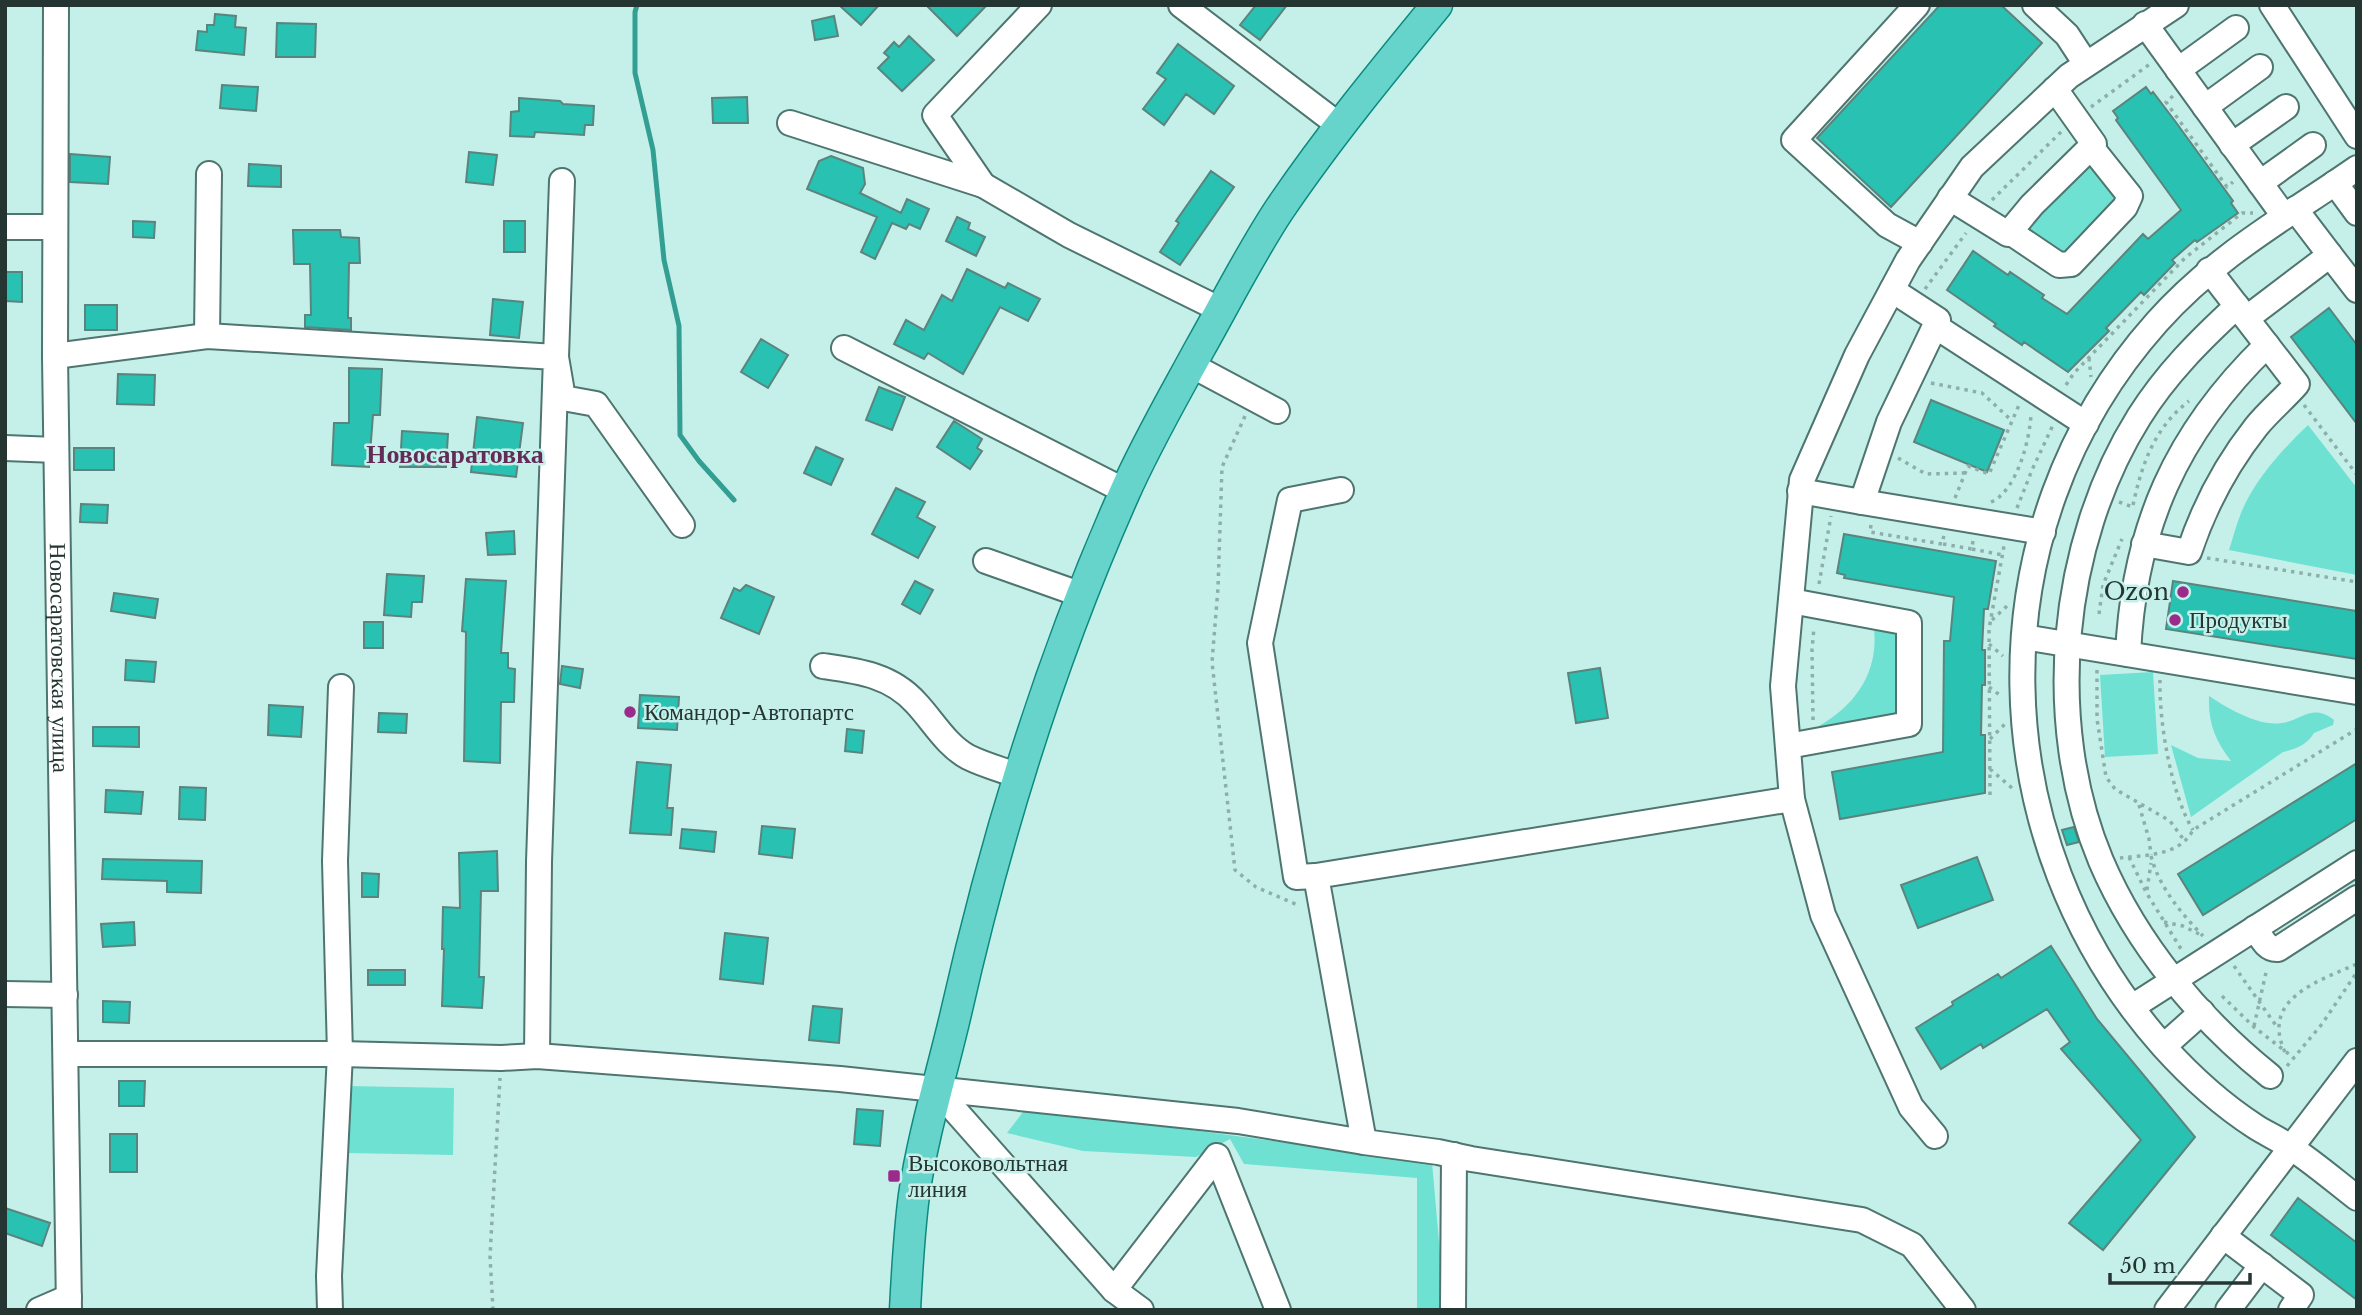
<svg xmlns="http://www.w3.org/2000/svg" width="2362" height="1315" viewBox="0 0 2362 1315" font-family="'Libre Baskerville',serif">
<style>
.green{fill:#6ee1d3}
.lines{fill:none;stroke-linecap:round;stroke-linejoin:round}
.stream{stroke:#339f93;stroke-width:5}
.building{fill:#28c1b2;stroke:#5c847e;stroke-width:2}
.minor-casing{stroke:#4e756f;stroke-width:28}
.major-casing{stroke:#0d8a7f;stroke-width:33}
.path{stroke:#8dafa9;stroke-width:3.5;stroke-dasharray:3.5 5;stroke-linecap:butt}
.minor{stroke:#fff;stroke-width:24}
.major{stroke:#67d4cb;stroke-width:30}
.poi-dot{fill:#9a2b8a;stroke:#c5f0e9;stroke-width:2.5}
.labels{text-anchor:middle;stroke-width:5;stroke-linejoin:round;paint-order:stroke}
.poi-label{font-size:23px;fill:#243532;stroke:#c5f0e9;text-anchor:start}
.street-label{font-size:23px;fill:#243532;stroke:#c5f0e9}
.quarter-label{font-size:26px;font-weight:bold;fill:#622b58;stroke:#c5f0e9}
</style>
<rect width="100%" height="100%" fill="#c5f0e9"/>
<!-- green -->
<path class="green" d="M2093,157l27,39 -51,60 -50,-24z
M2308,425l49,63v87l-128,-25c4,-12 7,-25 12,-37 14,-34 41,-63 67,-88z
M1873,622l28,7 4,84 -86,22v-9c39,-22 62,-58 54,-104z
M2153,672l5,82 -53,3 -5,-82z
M2209,696c18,12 50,31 73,27 20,-3 31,-20 52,-3l-1,5 -19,8c-7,12 -18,16 -31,19l-92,65 -20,-72 27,13 33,3c-16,-21 -23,-38 -22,-65z
M347,1086l107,2 -1,67 -107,-2z
M1026,1108l406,54 13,148h-28v-132l-173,-14 -14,-25 -34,18 -113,-6 -76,-18z"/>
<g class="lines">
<!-- stream -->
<path class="stream" d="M637,5l-2,7v61l18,77 11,110 15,66 1,109 19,26 35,39"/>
</g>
<!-- building -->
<path class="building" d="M839,5h40l-18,20z
M926,5h61l-30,31z
M1256,5h31l-27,35 -20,-15z
M1940,5h61l41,38 -151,164 -74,-69z
M215,14l21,2 -1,11 11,1 -2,27 -48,-5 2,-19 9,1v-7h7z
M834,16l4,20 -23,4 -3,-19z
M277,23l39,1 -1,33h-39z
M909,36l25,24 -32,31 -24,-23 11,-11 -5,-4 10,-11 5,5z
M1178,44l56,42 -20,28 -28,-20 -22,31 -21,-16 23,-30 -9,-6z
M222,85l36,2 -2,24 -36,-3z
M2146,87l5,7 2,-2 22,29 58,80 -2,2 7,10 -41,29 -2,-2 -23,20 3,3 -31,32 -3,-3 -35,36 3,3 -41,41 -44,-30 -2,3 -28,-19 2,-2 -49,-34 26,-39 35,24 2,-3 34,23 -2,3 25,16 76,-80 5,5 33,-29 -65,-90 2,-2 -5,-7z
M747,97l1,26h-35l-1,-25z
M519,98l41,3 3,3 31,2 -1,19h-8l-1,10 -49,-3 -1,5 -24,-1 1,-24 8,-1z
M469,152l28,3 -4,30 -27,-3z
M70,154l40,3 -2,27 -38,-2z
M831,156l32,12 2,16 -5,9 41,20 6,-14 22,10 -9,20 -11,-5 -3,5 -14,-6 -17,36 -14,-7 16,-35 -70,-28 12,-28z
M249,164l32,2v21l-33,-1z
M1211,171l23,16 -54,78 -20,-13 19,-29 -3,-2z
M957,217l13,6 -2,6 17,8 -9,19 -30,-15z
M133,221l22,1 -1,16 -21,-1z
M504,221h21v31h-21z
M293,230h47l1,7 18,1 1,25h-11l-1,55h3v12l-46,-3v-12h6l-1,-51h-16z
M967,269l38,19 3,-5 32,16 -12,22 -28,-14 -37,67 -35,-21 -4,6 -30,-15 12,-24 18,10 18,-35 10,6z
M5,272h17v30l-17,-1z
M493,299l30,3 -4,36 -29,-3z
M85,305h32v25h-32z
M2329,308l28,37v79l-66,-87z
M761,339l27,16 -20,33 -27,-16z
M349,368l33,1 -2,46h-7l-4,52 -37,-2 2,-42h15z
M118,374l37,1 -1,30 -37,-1z
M879,387l26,10 -13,33 -26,-10z
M1931,400l73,30 -17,42 -73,-30z
M477,417l46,6 -7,54 -45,-5z
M954,421l28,18 -5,9 5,3 -12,18 -33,-22z
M402,431l46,3 -2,33h-46z
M816,447l27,12 -12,26 -27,-12z
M74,448h40v22h-40z
M896,488l29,14 -8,15 18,10 -17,31 -46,-24z
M81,504l27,1 -1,18 -27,-1z
M514,531l1,23 -27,1 -2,-22z
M1844,534l152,27 -8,48h-4l-2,41h3v35h-3l-1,50h4v58l-145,26 -8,-47 111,-20 1,-111h6l4,-44 -110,-19 1,-3 -8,-2z
M387,574l37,2 -2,26h-10l-1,15 -27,-2z
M466,579l40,2 -5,72h7v15l7,1 -1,33h-13l-1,61 -36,-2 2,-129 -4,-1z
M915,581l18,9 -13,24 -18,-10z
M2173,581l184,30v48l-191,-30z
M746,585l28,12 -15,37 -38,-16 13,-30 6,3z
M114,593l44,6 -3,19 -44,-7z
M364,622h19v26h-19z
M126,660l30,2 -2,20 -29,-2z
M562,666l21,3 -3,19 -20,-4z
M1600,668l8,50 -32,5 -8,-50z
M640,695l39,2 -2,33 -39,-2z
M269,705l34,2 -2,30 -33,-2z
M379,713l28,1 -1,19 -28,-1z
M93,727h46v20l-46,-1z
M847,729l17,2 -2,22 -17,-2z
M637,762l34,3 -4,43h6l-2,27 -41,-2z
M2357,763v56l-154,96 -25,-41z
M180,787l26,1 -1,32 -26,-1z
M106,790l37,2 -2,22 -36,-2z
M762,826l33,3 -3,29 -33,-4z
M2074,827l5,15 -12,3 -5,-15z
M682,829l34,3 -2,20 -34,-4z
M497,851l1,40h-17l-2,86h5l-2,31 -40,-2 2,-57h-2l1,-42 17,1 -1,-55z
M1977,857l16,43 -75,28 -17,-43z
M103,859l99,2 -1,32 -34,-1v-11l-65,-2z
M362,873l17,1 -1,23h-16z
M134,922l1,23 -32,2 -2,-23z
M725,933l43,5 -5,46 -43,-5z
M2051,946l46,73 98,118 -92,113 -34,-27 72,-83 -80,-91 9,-7 -23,-33 -64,39 -2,-4 -40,25 -25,-41 37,-23 -1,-3 46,-28 3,4z
M368,970h37v15h-37z
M103,1001l27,1 -1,21 -26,-1z
M813,1006l29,3 -3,34 -30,-3z
M119,1081h26l-1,25h-25z
M857,1109l26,2 -3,35 -26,-2z
M110,1134h27v38h-27z
M2298,1198l59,45v57l-86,-65z
M5,1208l45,15 -8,23 -37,-13z"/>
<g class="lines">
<!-- minor casing -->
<g class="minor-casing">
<g id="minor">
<path id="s1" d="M56,5l-1,351 14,954"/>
<path d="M1039,5l-104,110 48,70 86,50 152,75"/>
<path d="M1181,5l159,121"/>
<path d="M1917,5l-123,135 93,85 33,18"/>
<path d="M2035,5l32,30 19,29"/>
<path d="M2272,5l85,131"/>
<path d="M2145,24l139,192"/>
<path d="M2178,70l58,-42"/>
<path d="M2205,107l55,-40"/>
<path d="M790,123l193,62"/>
<path d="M2232,145l54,-38"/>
<path d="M2357,168c-72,50 -140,87 -200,154 -185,207 -176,519 6,724 27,30 59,59 93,81 11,7 23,12 34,20 23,15 45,34 67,51"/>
<path d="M562,181l-6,176 7,41 33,6 86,121"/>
<path d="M2260,183l53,-38"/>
<path d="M2335,183l22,30"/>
<path d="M1950,198l58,36 24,-29 62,-61 -39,-55"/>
<path d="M2295,209l35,46"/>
<path d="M5,227h50"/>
<path d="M2010,232l49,33 12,-1 54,-57 5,-11 -39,-49"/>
<path d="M2237,306c-37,34 -71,68 -98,111 -79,126 -96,306 -38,444 36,84 98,158 169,215"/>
<path d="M2247,318l83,-63 27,35"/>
<path d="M1935,326l151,98"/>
<path d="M207,336l2,-162"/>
<path d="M844,348l281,143"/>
<path d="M55,356l152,-20 349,21 -17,505 -2,194"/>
<path d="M1191,365l86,46"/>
<path d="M5,448l51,2"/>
<path d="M1800,491l62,11 27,-80 49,-102 -46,-30"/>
<path d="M1862,502l181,30"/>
<path d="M2144,544l45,8c15,-45 37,-87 67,-125 12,-15 28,-28 41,-43l-88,-114"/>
<path d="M986,561l96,34"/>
<path d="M2024,637l333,55"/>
<path d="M2128,654c6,-126 48,-221 139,-309"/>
<path d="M823,666c35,5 68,9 93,37 17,18 30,42 52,54 16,8 35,13 51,19"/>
<path d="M1788,746l121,-22v-101l-118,-22"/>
<path d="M1792,799l-9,-113 19,-206 55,-125 51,-95 64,-93 97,-91 107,-71"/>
<path d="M1316,876l-20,1 -36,-234 30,-143 51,-10"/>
<path d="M2255,928c6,9 11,22 23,21l79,-51"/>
<path d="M5,994l60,1"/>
<path d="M2132,1007l225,-144"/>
<path d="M2164,1046l38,-34"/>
<path d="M66,1054h274l161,4 36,-2 303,23 398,42 126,21 74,10 33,7 391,61 50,25 51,65"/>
<path d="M937,1090l177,200 27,20"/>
<path d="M1364,1142l-48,-266 476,-77 31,116 88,192 24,29"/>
<path d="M2223,1236l78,59 -10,15"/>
<path d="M1114,1290l103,-134 61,154"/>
<path d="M39,1310l30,-13"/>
<path d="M330,1310l-1,-34 11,-222 -5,-193 6,-174"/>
<path d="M1453,1310l1,-155"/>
<path d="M2167,1310l190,-249"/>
<path d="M2228,1310l34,-45"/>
</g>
</g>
<!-- major casing -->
<g class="major-casing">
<path id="major" d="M905,1310c2,-39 4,-77 9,-115 9,-61 28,-122 42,-182 40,-177 94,-353 168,-519 22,-50 50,-98 76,-146 26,-46 50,-94 79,-138 48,-71 103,-138 158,-205"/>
</g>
<!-- path -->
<path class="path" d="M2173,96l-7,6 61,85 6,-5
M2091,107l59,-43
M1992,200l70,-69
M1925,289l41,-56
M2089,358l2,19
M1931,383l51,10 28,26
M2066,385l8,-12 111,-115 57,-45h11
M2304,405l53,70
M1245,416l-23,51 -4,121 -6,74 23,208 21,17 44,19
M1898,458l28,16 39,-1
M1955,498l13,-32 21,8 30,-69
M1991,502c26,-11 39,-63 40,-88
M2119,502l16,6
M2133,505c9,-41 21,-77 56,-104
M2017,508l15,-38 21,-45
M1871,525l-1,7 72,12 2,-9
M1943,544l29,5 1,-9
M1972,549l31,6
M2207,558l150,24
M1819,584l12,-68
M2099,614l4,-29 19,-46
M1992,620l15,-14
M1989,644l14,12
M2097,670v49l9,58 9,12 55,32 14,19
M2160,680c-1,42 11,114 33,150
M1989,687l12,9
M1813,720l-1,-70 2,-23
M1990,739l16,-16
M1990,769l22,19
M1990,795l-1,-166 15,-83
M2139,805l10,34 2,16
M2151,856c8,31 30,57 52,80
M2129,857l17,35 35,57
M2120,858c25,-3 60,-2 73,-28l164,-101
M2147,890l4,-27
M2164,922l19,4 16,8
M2234,966l43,61
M2222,996l32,31 40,31
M2254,1026l13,-58
M2285,1052c-25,-53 33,-71 72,-88
M2287,1066l35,-42 35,-52
M493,1310l-3,-54 10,-178"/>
<!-- minor -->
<use href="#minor" class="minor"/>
<!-- major -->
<use href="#major" class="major"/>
</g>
<!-- markers -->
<g class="poi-dot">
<circle cx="2183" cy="592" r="7"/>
<circle cx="2175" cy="620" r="7"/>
<circle cx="630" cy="712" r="7"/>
<rect x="887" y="1169" width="14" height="14" rx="3.5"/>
</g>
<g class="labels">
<!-- poi labels -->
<g class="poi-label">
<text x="2169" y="600" text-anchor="end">Ozon</text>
<text x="2189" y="628">Продукты</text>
<text x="644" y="720">Командор-Автопартс</text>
<text x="908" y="1171">Высоковольтная<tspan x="908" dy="26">линия</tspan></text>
</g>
<!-- street labels -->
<g class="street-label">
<text dy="8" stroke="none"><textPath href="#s1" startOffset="653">Новосаратовская улица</textPath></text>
</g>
<!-- quarter labels -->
<g class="quarter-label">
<text x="455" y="463">Новосаратовка</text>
</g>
</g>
<!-- border -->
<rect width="2362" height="1315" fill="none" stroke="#243532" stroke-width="14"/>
<!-- scale -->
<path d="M2110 1273v10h140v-10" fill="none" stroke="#243532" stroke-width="3.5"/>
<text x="2120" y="1273" font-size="21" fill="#243532" stroke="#c5f0e9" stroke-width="5" paint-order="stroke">50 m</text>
</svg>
